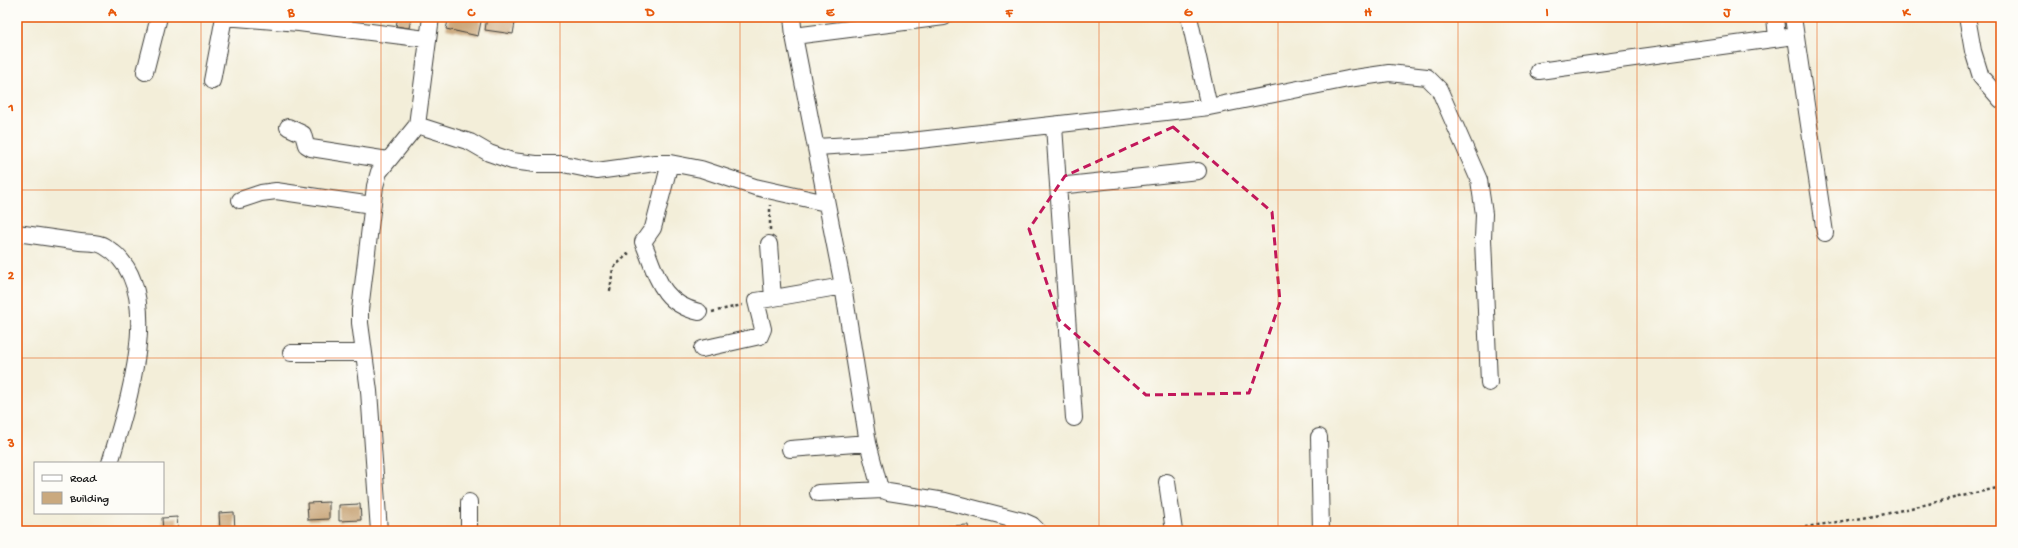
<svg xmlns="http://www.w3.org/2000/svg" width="2018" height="548" viewBox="0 0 2018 548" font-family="'Gochi Hand',sans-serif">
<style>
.building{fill:#caa97e}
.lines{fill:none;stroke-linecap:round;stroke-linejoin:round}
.minor-casing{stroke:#3c3c38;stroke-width:18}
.path{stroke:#3c3c38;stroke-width:2.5;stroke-dasharray:3 3;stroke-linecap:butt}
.minor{stroke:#fff;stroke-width:16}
.marked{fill:none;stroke:#c2185b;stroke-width:3;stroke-dasharray:8 5;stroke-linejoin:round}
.grid{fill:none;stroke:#e8590c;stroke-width:1;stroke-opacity:0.55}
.neatline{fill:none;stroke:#e8590c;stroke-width:1.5}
.grid-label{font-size:13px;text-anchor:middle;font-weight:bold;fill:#e8590c}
</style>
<rect width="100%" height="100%" fill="#fdfcf7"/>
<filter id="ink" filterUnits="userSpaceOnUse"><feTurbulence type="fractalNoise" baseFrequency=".025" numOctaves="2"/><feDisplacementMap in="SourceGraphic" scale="8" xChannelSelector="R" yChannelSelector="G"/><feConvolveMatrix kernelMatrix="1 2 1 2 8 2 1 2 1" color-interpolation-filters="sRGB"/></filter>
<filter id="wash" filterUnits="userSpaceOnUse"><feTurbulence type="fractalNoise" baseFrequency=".012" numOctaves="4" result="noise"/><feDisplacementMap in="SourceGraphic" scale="16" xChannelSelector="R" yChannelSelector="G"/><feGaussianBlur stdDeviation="0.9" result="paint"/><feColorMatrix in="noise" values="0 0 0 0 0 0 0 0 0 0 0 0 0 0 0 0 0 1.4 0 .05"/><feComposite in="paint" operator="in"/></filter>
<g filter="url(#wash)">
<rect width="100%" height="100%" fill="#f3eed9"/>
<g id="blocks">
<!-- building -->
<path class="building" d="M398,17l13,2 -2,9 -13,-2z
M449,17h33l-4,19 -32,-7z
M487,17h29l-3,17 -28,-4z
M329,502v17l-21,1 -1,-17z
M360,504l1,16 -22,1v-16z
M234,512l1,19h-15l-1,-18z
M177,517l1,14h-15l-1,-13z
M968,525l1,6h-21v-5z"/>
</g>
</g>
<g filter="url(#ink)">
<use href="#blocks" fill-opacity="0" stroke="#3c3c38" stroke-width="1"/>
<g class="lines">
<!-- minor casing -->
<g class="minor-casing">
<path id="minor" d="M224,17l75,6 127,16
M792,17l2,19 49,250 25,157 11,42 4,5 5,2 57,9 78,20 9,4 6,6
M1189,17l20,90
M1775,17l2,21
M1793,17l32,216
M1967,17l6,34 8,26 20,23
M794,36l150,-19
M1539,71l256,-35
M145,72l14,-55
M212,81l12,-64
M417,125l53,17 19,11 23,8 24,3h27l34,7 58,-8h15l31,6 54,18 71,16
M1054,126l20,292
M288,127l15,7 3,11 5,3 77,12
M816,147l86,-5 307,-35 139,-28 41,-6 38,4 12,12 40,91 5,34 -1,25 6,144
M670,163l-17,65 -10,14c14,33 17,61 56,70
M1058,186l140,-15
M240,200l21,-7 15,-2 96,14
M17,233c21,3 42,6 63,9 7,1 18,0 24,4 66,37 22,161 6,217
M769,244l4,54
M702,349l58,-13 3,-7 -7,-28 87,-15
M291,353h72
M1319,437l2,94
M790,449l78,-6
M1167,482l7,49
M818,493l65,-3
M379,531l-10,-140 -9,-68v-13l15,-124 4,-14 38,-47 14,-108
M469,531v-29"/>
</g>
<!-- path -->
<path class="path" d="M770,230v-25
M610,291l3,-23 18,-17
M712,312l30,-7
M1781,531l100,-16 120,-28"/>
<!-- minor -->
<use href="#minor" class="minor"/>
</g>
</g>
<!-- marked area -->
<path class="marked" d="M1173,127l99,85 8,90 -31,91 -103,2 -87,-75 -30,-91 36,-53z"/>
<!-- grid -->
<path class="grid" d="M201,17v514M381,17v514M560,17v514M740,17v514M919,17v514M1099,17v514M1278,17v514M1458,17v514M1637,17v514M1817,17v514M17,190h1984M17,358h1984"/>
<!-- margin -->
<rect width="2018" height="548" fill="none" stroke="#fdfcf7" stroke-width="44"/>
<!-- legend -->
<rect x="34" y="462" width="130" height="52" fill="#fdfcf7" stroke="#a3a29f"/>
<rect x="42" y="475" width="20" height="6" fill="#ffffff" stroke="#a3a29f"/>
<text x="70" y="482" font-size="12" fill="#1c1c1c">Road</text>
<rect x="42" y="492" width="20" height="12" fill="#caa97e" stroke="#a3a29f"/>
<text x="70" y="502" font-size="12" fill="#1c1c1c">Building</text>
<rect x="22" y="22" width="1974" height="504" class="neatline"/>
<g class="grid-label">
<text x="112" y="16">A</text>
<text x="291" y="16">B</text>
<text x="471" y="16">C</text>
<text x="650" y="16">D</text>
<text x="830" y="16">E</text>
<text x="1009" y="16">F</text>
<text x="1188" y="16">G</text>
<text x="1368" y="16">H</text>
<text x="1547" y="16">I</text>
<text x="1727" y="16">J</text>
<text x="1906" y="16">K</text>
<text x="11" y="111">1</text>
<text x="11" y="279">2</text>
<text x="11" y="447">3</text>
</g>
</svg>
